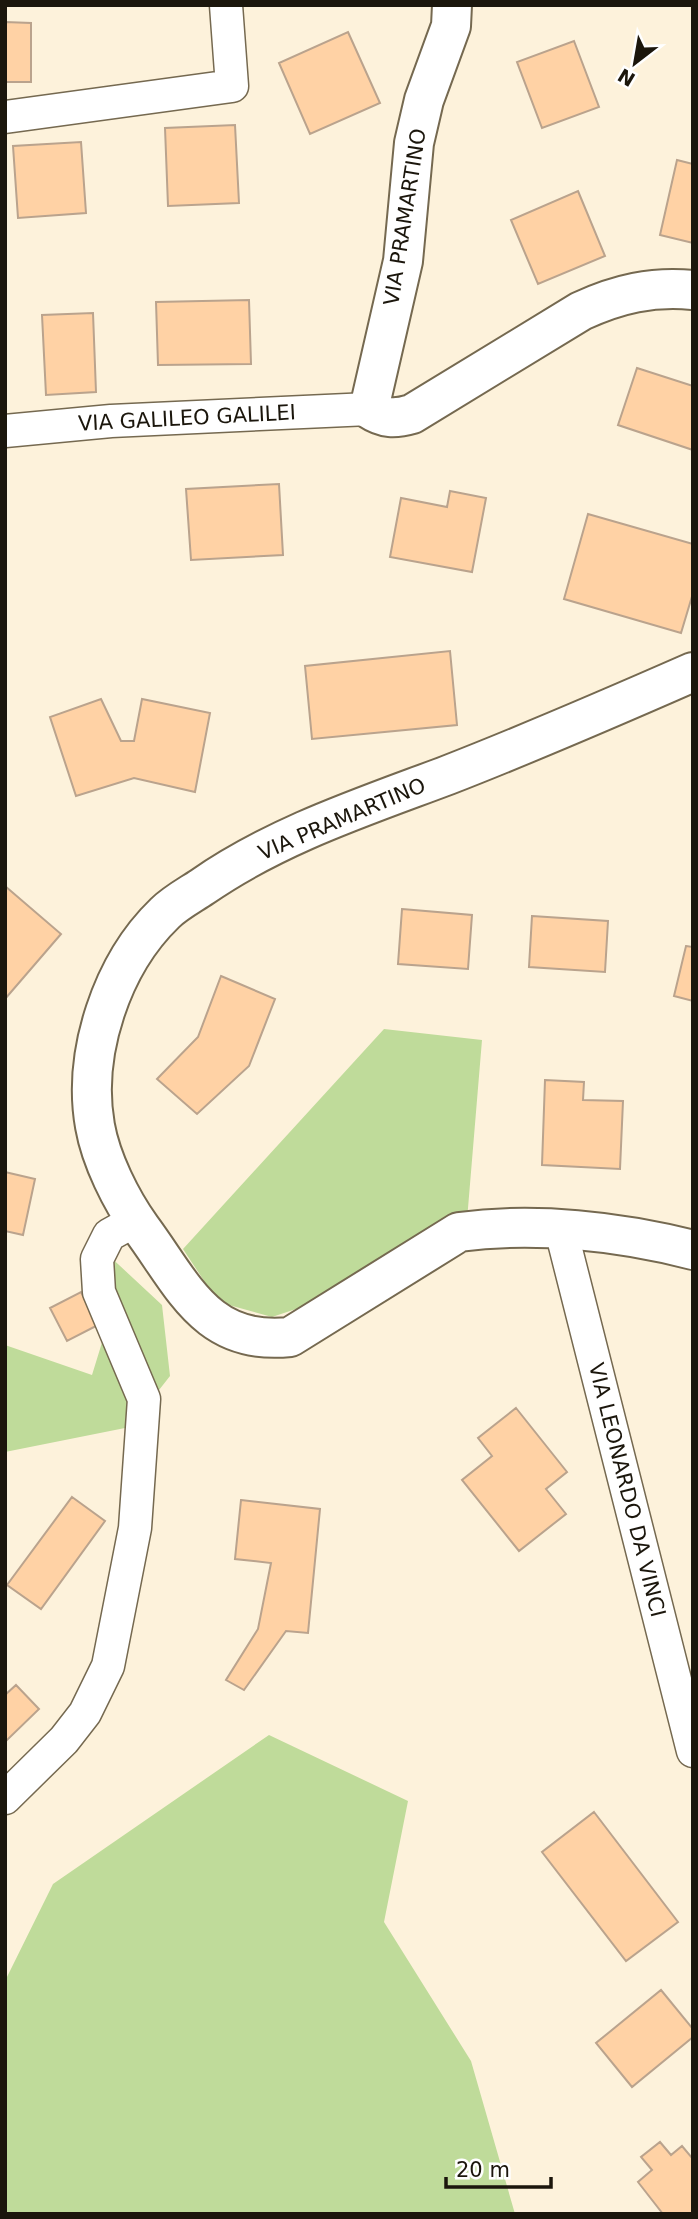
<svg xmlns="http://www.w3.org/2000/svg" width="698" height="2219" viewBox="0 0 698 2219" font-family="'DejaVu Sans',sans-serif">
<style>
.green{fill:#bfdb9a}
.building{fill:#ffd2a5;stroke:#baa38d;stroke-width:2}
.lines{fill:none;stroke-linecap:round;stroke-linejoin:round}
.minor-casing{stroke:#756950;stroke-width:35}
.tertiary-casing{stroke:#756950;stroke-width:42}
.minor{stroke:#fff;stroke-width:32}
.tertiary{stroke:#fff;stroke-width:38}
.labels{text-anchor:middle;stroke-width:5;stroke-linejoin:round;paint-order:stroke}
.street-label{font-size:21px;fill:#1b160c;stroke:#fff}
</style>
<rect width="100%" height="100%" fill="#fdf2db"/>
<!-- green -->
<path class="green" d="M384,1029l98,11 -15,180 -69,27 -75,53 -51,17 -54,-15 -35,-53z
M90,1238l72,67 8,71 -40,51 -125,25v-107l87,30 12,-39 -22,-80z
M269,1735l139,66 -24,121 87,139 44,153h-510v-233l48,-97z"/>
<!-- building -->
<path class="building" d="M5,22l26,1v59h-26z
M348,32l32,71 -70,31 -31,-71z
M574,41l25,66 -57,21 -25,-66z
M235,125l4,78 -71,3 -3,-78z
M81,142l5,71 -68,5 -5,-72z
M677,160l16,4v79l-33,-8z
M578,191l27,65 -67,28 -27,-64z
M249,300l2,64 -93,1 -2,-63z
M93,313l3,79 -50,3 -4,-80z
M637,368l56,18v64l-75,-25z
M279,484l4,71 -92,5 -5,-71z
M450,491l36,7 -14,74 -82,-15 11,-59 46,9z
M588,514l105,30v49l-12,40 -117,-34z
M450,651l7,74 -145,14 -7,-73z
M101,699l20,42h13l8,-42 68,14 -15,79 -61,-14 -58,18 -26,-79z
M5,886l56,48 -56,65z
M402,909l70,6 -4,54 -70,-5z
M532,916l76,5 -3,51 -76,-5z
M686,946l7,1v54l-19,-5z
M221,976l54,23 -26,67 -52,48 -40,-35 41,-42z
M545,1080l39,2 -1,18 40,1 -3,68 -78,-4z
M5,1172l30,7 -12,56 -18,-4z
M81,1292l17,33 -31,16 -17,-33z
M516,1408l51,64 -21,17 20,25 -47,37 -57,-71 30,-24 -14,-18z
M72,1497l33,24 -64,88 -34,-24z
M241,1500l79,9 -12,124 -22,-2 -42,59 -18,-10 32,-51 13,-66 -36,-4z
M16,1685l23,24 -34,33v-47z
M594,1812l84,110 -52,39 -84,-109z
M661,1990l32,39v8l-61,50 -36,-44z
M660,2142l11,13 11,-9 11,13v55h-30l-25,-32 14,-12 -11,-13z"/>
<g class="lines">
<!-- minor casing -->
<g class="minor-casing">
<path id="minor" d="M5,117l227,-31 -6,-81
M5,431l106,-10 258,-12
M561,1230l132,521
M5,1798l59,-58 21,-27 23,-47 27,-138 9,-129 -45,-107 -2,-33 12,-24 27,-15"/>
</g>
<!-- tertiary casing -->
<g class="tertiary-casing">
<path id="tertiary" d="M452,5l-1,21 -27,74 -10,43 -11,118 -34,148c15,10 26,10 43,5l169,-103c37,-17 71,-25 112,-21
M693,672c-82,36 -163,71 -245,103 -85,32 -171,60 -246,112 -12,8 -27,16 -37,26 -53,51 -83,140 -70,213 6,34 26,74 46,102 43,58 65,118 149,109l169,-105c76,-10 160,-1 234,18"/>
</g>
<!-- minor -->
<use href="#minor" class="minor"/>
<!-- tertiary -->
<use href="#tertiary" class="tertiary"/>
</g>
<g class="labels">
<!-- street labels -->
<g class="street-label">
<text transform="translate(405 217) rotate(-81)" y="7">VIA PRAMARTINO</text>
<text transform="translate(187 418) rotate(-3)" y="7">VIA GALILEO GALILEI</text>
<text transform="translate(342 819) rotate(-23)" y="7">VIA PRAMARTINO</text>
<text transform="translate(627 1490) rotate(76)" y="7">VIA LEONARDO DA VINCI</text>
</g>
</g>
<!-- border -->
<rect width="698" height="2219" fill="none" stroke="#1b160c" stroke-width="14"/>
<!-- north arrow -->
<g transform="translate(635 63) rotate(211)" stroke="#ffffff" stroke-width="5" paint-order="stroke">
<path d="M0-5L12 26L0 18L-12 26Z" fill="#1b160c"/>
<text y="-10" font-size="19" font-weight="bold" text-anchor="middle" fill="#1b160c">N</text>
</g>
<!-- scale -->
<path d="M446 2177v10h105v-10" fill="none" stroke="#1b160c" stroke-width="3.5"/>
<text x="456" y="2177" font-size="21" fill="#1b160c" stroke="#ffffff" stroke-width="5" paint-order="stroke">20 m</text>
</svg>
